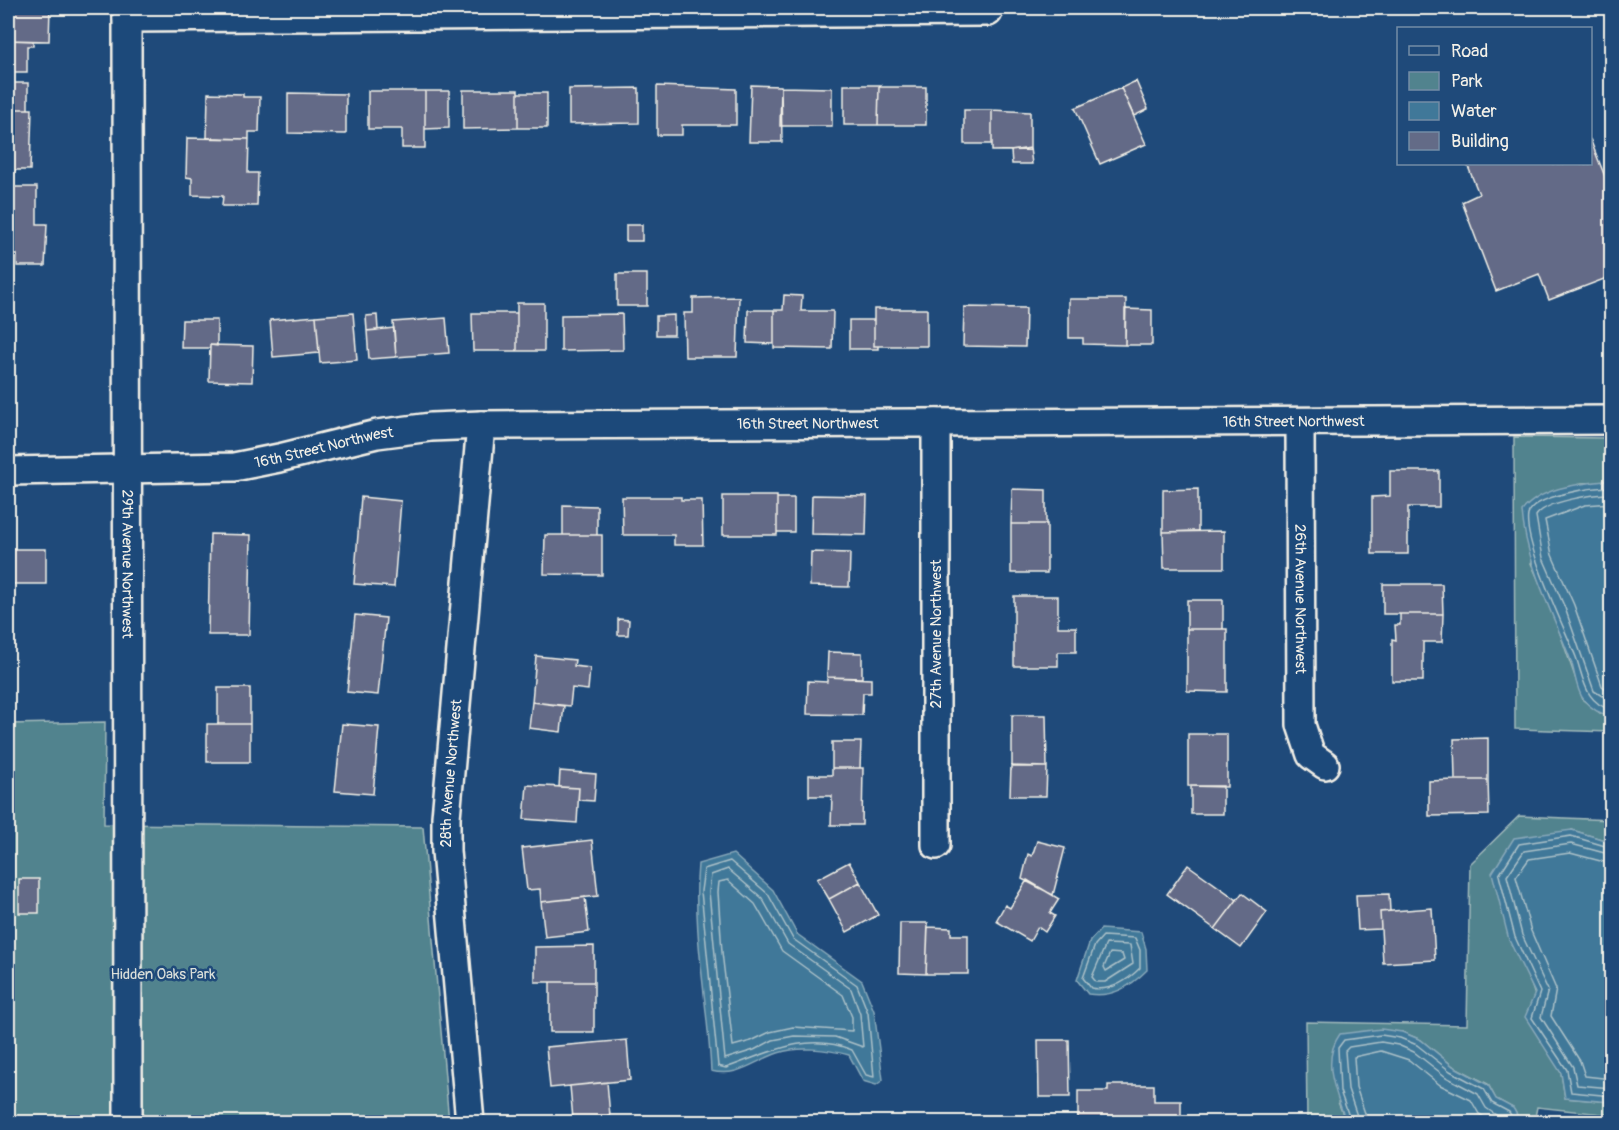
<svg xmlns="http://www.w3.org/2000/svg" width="1619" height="1130" viewBox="0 0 1619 1130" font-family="Pangolin,sans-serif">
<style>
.green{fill:#51838e;stroke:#a2babb;stroke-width:1.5}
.water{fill:#407899;stroke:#88a8b9;stroke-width:1.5}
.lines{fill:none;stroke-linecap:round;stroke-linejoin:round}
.shore{stroke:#acc1c8;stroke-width:1.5}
.building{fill:#636b87;stroke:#f4f1e8;stroke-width:1.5}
.street-casing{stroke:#f4f1e8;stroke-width:32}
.street{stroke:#1f4a7a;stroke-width:27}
.labels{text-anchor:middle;stroke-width:5;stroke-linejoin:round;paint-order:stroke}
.street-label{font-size:15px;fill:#f4f1e8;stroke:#1f4a7a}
.park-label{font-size:15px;fill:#dce0da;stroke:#1f4a7a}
</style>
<rect width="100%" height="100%" fill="#1f4a7a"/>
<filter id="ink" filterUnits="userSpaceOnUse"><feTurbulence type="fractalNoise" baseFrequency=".0167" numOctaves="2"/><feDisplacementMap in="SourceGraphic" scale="12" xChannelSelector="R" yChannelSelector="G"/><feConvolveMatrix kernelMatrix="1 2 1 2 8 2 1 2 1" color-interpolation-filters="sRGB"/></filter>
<g filter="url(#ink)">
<!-- green -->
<path class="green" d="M1514,437l97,1v44l-30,1 -50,80 22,50 30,87 17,13 11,3v16l-96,-3z
M105,722l-1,102 319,3 26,295h-441v-398z
M1519,816l92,4v22l-39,-12 -44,145 33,98 4,25 46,4v13l-74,-8 -3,15h-13l-8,-14 -17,-9 -8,-15 -35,-18 -32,-26 -19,-8 -64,70 8,20h-39l-1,-100 161,3 3,-161z"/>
<!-- water -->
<path class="water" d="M1604,481l8,1 -1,234c-10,-2 -20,-7 -27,-16 -8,-9 -9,-28 -13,-39 -19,-50 -45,-97 -49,-150 18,-23 54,-27 82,-30z
M1572,830l39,12v260l-46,-4 -4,-25 -36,-56 10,-24 -26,-53 -17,-67 22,-35z
M733,854l40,36 24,44 65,47 12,30 9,69 -7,5 -13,-4 -14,-26c-22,-6 -50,-9 -71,-2 -24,8 -40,25 -67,18 -3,-69 -19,-138 -13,-207z
M1101,929l40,3 5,17 1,21c-17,17 -35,28 -59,24l-11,-14 13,-39z
M1381,1029l21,3 19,8 32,26 35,19 8,14 17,9 8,14h-175c-9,-28 -26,-60 -6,-88z"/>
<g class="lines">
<!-- shore -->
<path class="shore" d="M1612,487c-17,0 -80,8 -84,28 -5,27 36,112 48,142 8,23 9,46 36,53
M1612,494c-18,0 -67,7 -76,22l7,42 22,50 29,83 18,11
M1612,503l-27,2 -40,15 7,35 22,50 28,81 10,7
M1612,848l-41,-12 -52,8 -20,31 16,62 25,55 -8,26 35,52 4,22 41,4
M1612,855l-41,-11 -47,7 -17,25 15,59 26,55 -7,27 32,50 4,18 35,3
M730,861l38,33 25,45 64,46 11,28 6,64 -8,-2 -14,-25c-45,-19 -84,3 -126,18l-8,-2 -17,-175 3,-22z
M1612,864l-42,-11 -41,6 -13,18 15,54 25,58 -5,27 29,45 5,15 27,3
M728,869l34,29 26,46 63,45 9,25 3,33 -28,-10 -41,-1 -21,4 -19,10 -29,9 -16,-167 2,-17z
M728,880l27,24 27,47 61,44 9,22v14l-59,-4 -23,5 -19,9 -18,5 -11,-94 -4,-60 1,-10z
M1103,936l32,2 5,12v18c-13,13 -30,24 -49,20l-8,-10 12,-33z
M1106,944l24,1 3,19 -28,18h-9l-4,-5z
M1110,953l12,1 2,6 -18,11 -2,-4z
M1351,1122l-11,-31 -2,-43 6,-8 37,-5 19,3 17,7 33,26 34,18 8,14 17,9 6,10
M1359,1122l-11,-33 -3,-38 4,-4 32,-5 17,3 16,7 32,25 32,17 8,14 20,14
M1368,1122l-12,-35 -2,-30 27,-6 28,9 31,25 31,15 8,14 13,8"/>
</g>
<!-- building -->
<path class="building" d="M8,8h42l-1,33 -41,-1z
M8,40l25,1v5h-6v26h-19z
M1136,81l12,28 -14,7 -13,-28z
M8,83h20v26h-20z
M751,85l30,1 1,56h-33z
M844,85h37l-2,2 -1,38h-34z
M657,86l79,3v36h-54v10h-25z
M781,87l51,1v38h-52z
M879,87h47v38h-48z
M639,88v35l-70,1v-35z
M1121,88l25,56 -46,20 -25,-56z
M463,90h55v38l-55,1z
M368,91h57v57h-23v-19h-34z
M425,91h24v37l-24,1z
M208,93l35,1v3h17l-1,35h-10v7l-42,-1z
M288,93l58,1v40l-58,-1z
M518,93h29v35h-29z
M8,109h24l-2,61h-22z
M964,110h28v34h-28z
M992,110l38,2v38l-38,1z
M187,138l62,1 -1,34h10l-1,33h-35l1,-10 -31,-1v-17l-6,-1z
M1590,139l22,55v82l-63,24 -10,-26 -43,17 -34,-89 17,-8 -12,-30h123z
M1030,148l2,16h-20l-1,-13z
M8,187h29v37h10l-2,42h-28v-11h-9z
M626,225h16v16h-16z
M617,274h30v32h-30z
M784,295l18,1 -1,15h32l-1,38 -58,-1v-38h9z
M739,297l-2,60h-52l-1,-44h9v-15z
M1069,299h57l-1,46 -42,-1v-6h-14z
M517,303h27v48h-27z
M964,307l62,1 -1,39 -62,-1z
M874,309h53v37h-53z
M1125,309l27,1v35h-27z
M748,310h26v34l-27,-1z
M353,313l4,47 -37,3 -4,-47z
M472,313h45v38h-44z
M622,314l1,36 -62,1v-36z
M377,315l1,15 -11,1 -1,-15z
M674,315v20h-18v-19z
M316,316l3,37 -46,4 -3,-37z
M446,318l3,35 -53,4 -3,-35z
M182,320h35v26l-7,-1v3h-29z
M849,320h25v26h4v3h-29z
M394,328l2,29 -27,2 -2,-28z
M210,345l43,1 -1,36 -43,-1z
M1390,471h49v36h-31v47h-36v-57l18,-1z
M1012,489l34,1v34h-35z
M1198,489v42l-35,1v-42z
M812,495l55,1 -1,39 -55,-1z
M723,496h54v39h-54z
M361,497l40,4 -7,86 -40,-3z
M622,497h59v3h21l1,45h-29v-10h-51z
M777,498h17v34h-17z
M563,505l34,1v29h-34z
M1011,524h36v49h-36z
M1224,531v37h-60l-1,-36z
M210,534l41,1 -2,100h-41z
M545,535h57v40l-58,-1z
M8,549h38v35h-38z
M811,552l39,1 -1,34 -39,-1z
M1383,584h59l1,30h-60z
M1014,596h44v31h18v25h-18v14h-44z
M1187,600h36v29h-36z
M1400,614h43l-1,28h-19v39h-31v-42l4,1 -1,-15h5z
M355,615l31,3 -8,77 -31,-3z
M618,619l11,1 -1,15h-10z
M1187,629h40v63l-40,-1z
M828,652l34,1v25l-35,-1z
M536,656l39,4 -1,6 16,2 -2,22 -16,-2 -2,18 -38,-4z
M827,677l44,2v14h-8l-1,22 -55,-1 1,-33 19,1z
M218,688h32v36h-32z
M532,702l32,4 -3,26 -32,-4z
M1012,715h34l1,52h-35z
M207,724h43v38h-43z
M342,724l37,3 -6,67 -38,-3z
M1188,734h39v53l-39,-1z
M1488,738v42h-33l-1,-41z
M832,742h29l-1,26h-28z
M1011,766l36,1 -1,29h-36z
M832,768h31l-1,57h-31l1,-29h-23v-21h23z
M560,771l36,3 -2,27 -16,-1 1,-12 -20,-1z
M1455,780h33l1,35 -60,1v-35z
M527,785l52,3 -2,35 -53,-4z
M1191,786h32v28h-32z
M592,840l6,56 -57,6 -1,-13 -13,1 -5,-42z
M1037,841l28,7 -12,47 -31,-16 6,-25 4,2z
M849,862l11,20 -31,17 -12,-20z
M1188,865l49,35 -22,29 -48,-35z
M19,879h20v34h-20z
M1027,880l32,19 -9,14 5,3 -10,16 -7,-5 -8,14 -34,-20 9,-16 5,3z
M860,882l18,33 -31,17 -18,-33z
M1242,893l25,19 -26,36 -26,-19z
M1389,894l1,17 -10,1 1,17 -23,1 -2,-35z
M585,897l4,35 -44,5 -4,-35z
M1432,908l3,52 -52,3 -3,-51z
M900,923h28l-2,51 -27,-1z
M928,927l23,1v7h17v39h-42z
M594,946v36h-59v-35z
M550,982h44v50h-44z
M627,1040l3,40 -80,8 -4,-41z
M1038,1040h31l1,57h-31z
M607,1082l3,34 -37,3 -3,-33z
M1108,1085h46v16h27v21h-103v-31h30z"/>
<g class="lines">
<!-- street casing -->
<g class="street-casing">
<g id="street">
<path id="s1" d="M127,8l1,1114"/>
<path d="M127,18l861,-6"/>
<path id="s2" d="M1300,423l1,302 10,30 14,10"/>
<path id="s3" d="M8,471l226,-4 45,-9 98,-24 54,-7 50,-2 1131,-5"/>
<path d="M936,845v-422"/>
<path id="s4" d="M470,1122l-24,-271v-34l35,-392"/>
</g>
</g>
<!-- street -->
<use href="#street" class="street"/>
</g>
</g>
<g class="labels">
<!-- street labels -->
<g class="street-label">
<text dy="5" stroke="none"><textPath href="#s3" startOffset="1290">16th Street Northwest</textPath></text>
<text dy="5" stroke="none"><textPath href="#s3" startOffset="804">16th Street Northwest</textPath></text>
<text dy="5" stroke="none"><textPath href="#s3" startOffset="318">16th Street Northwest</textPath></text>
<text dy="5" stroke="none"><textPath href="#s1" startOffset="556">29th Avenue Northwest</textPath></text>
<text dy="5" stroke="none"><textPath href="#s2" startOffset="176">26th Avenue Northwest</textPath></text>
<text transform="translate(936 634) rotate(-90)" y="5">27th Avenue Northwest</text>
<text dy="5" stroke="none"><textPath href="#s4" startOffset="350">28th Avenue Northwest</textPath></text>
</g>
<!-- park labels -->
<g class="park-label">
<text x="163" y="979">Hidden Oaks Park</text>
</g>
</g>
<!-- margin -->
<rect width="1619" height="1130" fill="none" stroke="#1f4a7a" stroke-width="30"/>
<rect x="15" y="15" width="1589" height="1100" fill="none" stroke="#f4f1e8" stroke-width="2" filter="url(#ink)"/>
<!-- legend -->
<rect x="1397" y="27" width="195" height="138" fill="#1f4a7a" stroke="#748da6" stroke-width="1.5"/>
<rect x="1409" y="46" width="30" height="9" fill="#1f4a7a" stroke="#748da6" stroke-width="1.5"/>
<text x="1451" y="57" font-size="18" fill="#f4f1e8">Road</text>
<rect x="1409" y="72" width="30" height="18" fill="#51838e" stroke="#748da6" stroke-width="1.5"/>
<text x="1451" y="87" font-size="18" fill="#f4f1e8">Park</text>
<rect x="1409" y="102" width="30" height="18" fill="#407899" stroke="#748da6" stroke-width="1.5"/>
<text x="1451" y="117" font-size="18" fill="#f4f1e8">Water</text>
<rect x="1409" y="132" width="30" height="18" fill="#636b87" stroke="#748da6" stroke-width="1.5"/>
<text x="1451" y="147" font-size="18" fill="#f4f1e8">Building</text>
</svg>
